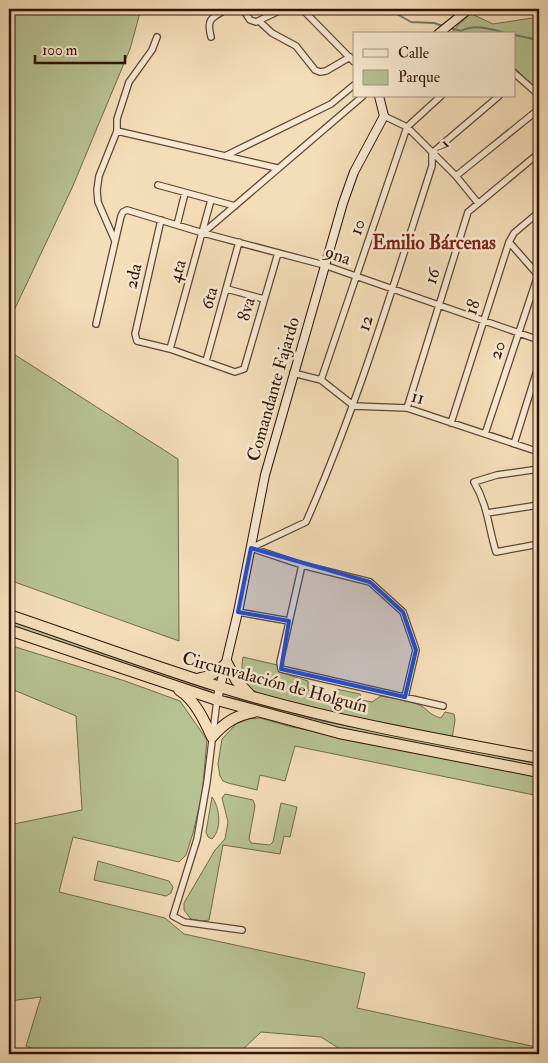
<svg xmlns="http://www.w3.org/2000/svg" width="548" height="1063" viewBox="0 0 548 1063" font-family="'IM FELL Double Pica',serif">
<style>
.green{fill:#b7c292;stroke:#736a4c}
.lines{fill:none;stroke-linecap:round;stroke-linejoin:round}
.stream{stroke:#70786d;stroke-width:2}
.street-casing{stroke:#604633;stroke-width:8}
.secondary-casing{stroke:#2f1306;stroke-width:10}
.highway-casing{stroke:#2f1306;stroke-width:12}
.street{stroke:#f8ead2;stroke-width:5.5}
.secondary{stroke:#f8ead2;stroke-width:8}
.highway{stroke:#f4deb9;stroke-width:10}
.marked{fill:#1d4ed8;fill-opacity:0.2;stroke:#1d4ed8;stroke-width:4;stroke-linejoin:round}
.labels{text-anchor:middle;stroke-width:5;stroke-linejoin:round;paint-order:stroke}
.street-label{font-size:18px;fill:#2f1306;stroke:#f8ead2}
.neighbourhood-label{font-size:19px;font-weight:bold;fill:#7a1f14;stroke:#f8ead2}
</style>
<rect width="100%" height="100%" fill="#f4deb9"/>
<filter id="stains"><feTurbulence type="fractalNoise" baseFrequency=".004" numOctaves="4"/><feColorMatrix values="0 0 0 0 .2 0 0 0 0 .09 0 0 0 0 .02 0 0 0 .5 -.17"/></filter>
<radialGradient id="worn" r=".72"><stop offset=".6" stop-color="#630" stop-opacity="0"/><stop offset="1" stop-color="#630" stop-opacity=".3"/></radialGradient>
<!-- green -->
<path class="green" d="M9,9h132l-11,40 -58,139 -63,133z
M470,13l23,11 46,-7v75l-25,-25v-33l-63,-1z
M9,351l169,108 1,182 -170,-61z
M9,620l192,67 11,5 -3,2 -200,-69z
M9,645l116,36 55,20 27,39 -5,55 -9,38 -7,22 -7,7 -106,-25 -14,55 106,26 19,16 181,39 -8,35 179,39 3,-16v23h-191l-27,-17 -60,-5 -23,22h-193l-19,-8 15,-49 -32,4v-176l73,-15 -6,-94 -67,-28z
M243,657l34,8 2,7 29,9v9l25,6 3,-7 24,5 2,6 10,2 9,-6c12,2 24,4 36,8 11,4 11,11 24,14l4,-6 9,2 1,6 -3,19 -183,-41c-22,-9 -30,-16 -26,-41z
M225,696l97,25 217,43v3l-206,-40 -109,-29z
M260,718l32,9 247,49v20l-244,-50 -10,35 -25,-6 -3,15 -29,-7 -5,-2 -3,-5 -2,-12 4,-25 14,-15 12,-5z
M225,794l28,6 2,6 -6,33 2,4 19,2 3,-3 8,-39 16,4 -7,30 -6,-1 -4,18 -57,-9 -14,75 -6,1 -12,-2 -7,-9v-7l31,-53 10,-11 3,-17 -6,-24z
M212,797c8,11 10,32 0,42l-4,-2 -2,-5z
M98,861l71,20 4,6 -2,6 -5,3 -72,-16z"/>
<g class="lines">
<!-- stream -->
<path class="stream" d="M374,9l2,2 21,3 14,8 23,1 9,3
M450,28l11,3c14,-8 34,-1 48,3
M514,35l25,5"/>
<!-- street casing -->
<g class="street-casing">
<path id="street" d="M243,9l7,11 6,2 27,-13
M302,9l52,53
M259,21l13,12 24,13 19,24 5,2 6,-1 24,-14
M211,37c-5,-19 1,-19 16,-28
M514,73l25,22
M384,116l23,11 49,49 22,27
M117,131l160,37
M225,156l106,-52 23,-19
M456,176l83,-67
M158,185l77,21
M161,220l-26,114 2,7 33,8 65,23 9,-3 34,-116
M177,225l8,-32
M203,233l160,-137
M115,241l-17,-39 -1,-12 2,-14 18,-45v-12l12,-37 23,-32 5,-13
M509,242l29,33
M227,289l37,10
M96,324l25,-108 2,-4 4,-2 76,23 121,32 215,75
M170,349l41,-149
M206,361l33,-119
M293,373l28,7 33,26 53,2 132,44
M321,380l86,-253 34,-31
M407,408l61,-196 71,-59
M451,423l58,-181 5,-9 25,-21
M485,434l53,-159
M514,444l25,-80
M539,469l-42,6 -23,7c14,24 14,44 22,70l43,-8
M487,513l52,-8
M251,548l55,-26c51,-115 87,-236 126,-356v-13l67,-57
M251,548l51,17 68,17 33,30 13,38 -11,47
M302,565l-22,97 1,7 162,37
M238,612l51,9
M217,700l-10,82 -10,57 -24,77 11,6 58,8"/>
</g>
<!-- secondary casing -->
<g class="secondary-casing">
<path id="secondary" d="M438,34l31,-25
M217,700l21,-88 27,-137 78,-272 11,-31 30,-56 -5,-20"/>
</g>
<!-- highway casing -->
<g class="highway-casing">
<path id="highway" d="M9,615c80,27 159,57 241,81 95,27 192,44 289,62
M9,630l208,70 122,33 200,39
M197,679c13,-2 20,-7 30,-16l9,17 14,15
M179,690c16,10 25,30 33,47 12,-14 24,-22 42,-25"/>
</g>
<!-- street -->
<use href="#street" class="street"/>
<!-- secondary -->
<use href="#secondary" class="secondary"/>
<!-- highway -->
<use href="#highway" class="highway"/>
</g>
<!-- marked area -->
<path class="marked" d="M251,548l119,34 33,30 13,38 -11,47 -124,-28 8,-48 -51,-9z"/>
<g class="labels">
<!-- street labels -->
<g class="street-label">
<text transform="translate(445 145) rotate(45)" y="6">7</text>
<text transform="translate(357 227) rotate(-71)" y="6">10</text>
<text transform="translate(338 255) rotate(19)" y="6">9na</text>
<text transform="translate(177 271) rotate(-74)" y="6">4ta</text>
<text transform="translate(133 276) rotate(-77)" y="6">2da</text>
<text transform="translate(432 276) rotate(-72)" y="6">16</text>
<text transform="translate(209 298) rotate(-75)" y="6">6ta</text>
<text transform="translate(472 307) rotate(-72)" y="6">18</text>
<text transform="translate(246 309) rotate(-74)" y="6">8va</text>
<text transform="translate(365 323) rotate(-72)" y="6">12</text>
<text transform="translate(497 350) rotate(-72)" y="6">20</text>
<text transform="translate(273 389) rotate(-74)" y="6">Comandante Fajardo</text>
<text transform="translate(418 397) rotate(14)" y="6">11</text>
<text transform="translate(275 682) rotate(15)" y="6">Circunvalación de Holguín</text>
</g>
<!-- neighbourhood labels -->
<g class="neighbourhood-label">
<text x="434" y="249">Emilio Bárcenas</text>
</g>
</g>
<!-- margin -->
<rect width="548" height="1063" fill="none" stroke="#f4deb9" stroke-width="30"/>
<rect x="10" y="10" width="528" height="1043" fill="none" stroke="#2f1306" stroke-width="2.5"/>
<rect x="15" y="15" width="518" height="1033" fill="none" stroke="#2f1306"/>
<!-- legend -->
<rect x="353" y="32" width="162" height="65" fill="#f8ead2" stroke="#a89480"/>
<rect x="363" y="49" width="25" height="8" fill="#f8ead2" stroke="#a89480"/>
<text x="398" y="58" font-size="15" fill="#2f1306">Calle</text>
<rect x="363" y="70" width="25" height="15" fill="#b7c292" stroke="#a89480"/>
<text x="398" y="82" font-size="15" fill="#2f1306">Parque</text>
<!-- scale -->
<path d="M35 55v8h90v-8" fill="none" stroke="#2f1306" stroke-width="2.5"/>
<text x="42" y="55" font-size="15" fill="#2f1306" stroke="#f8ead2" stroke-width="4" paint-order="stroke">100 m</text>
<rect width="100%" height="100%" filter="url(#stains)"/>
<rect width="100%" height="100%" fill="url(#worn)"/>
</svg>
